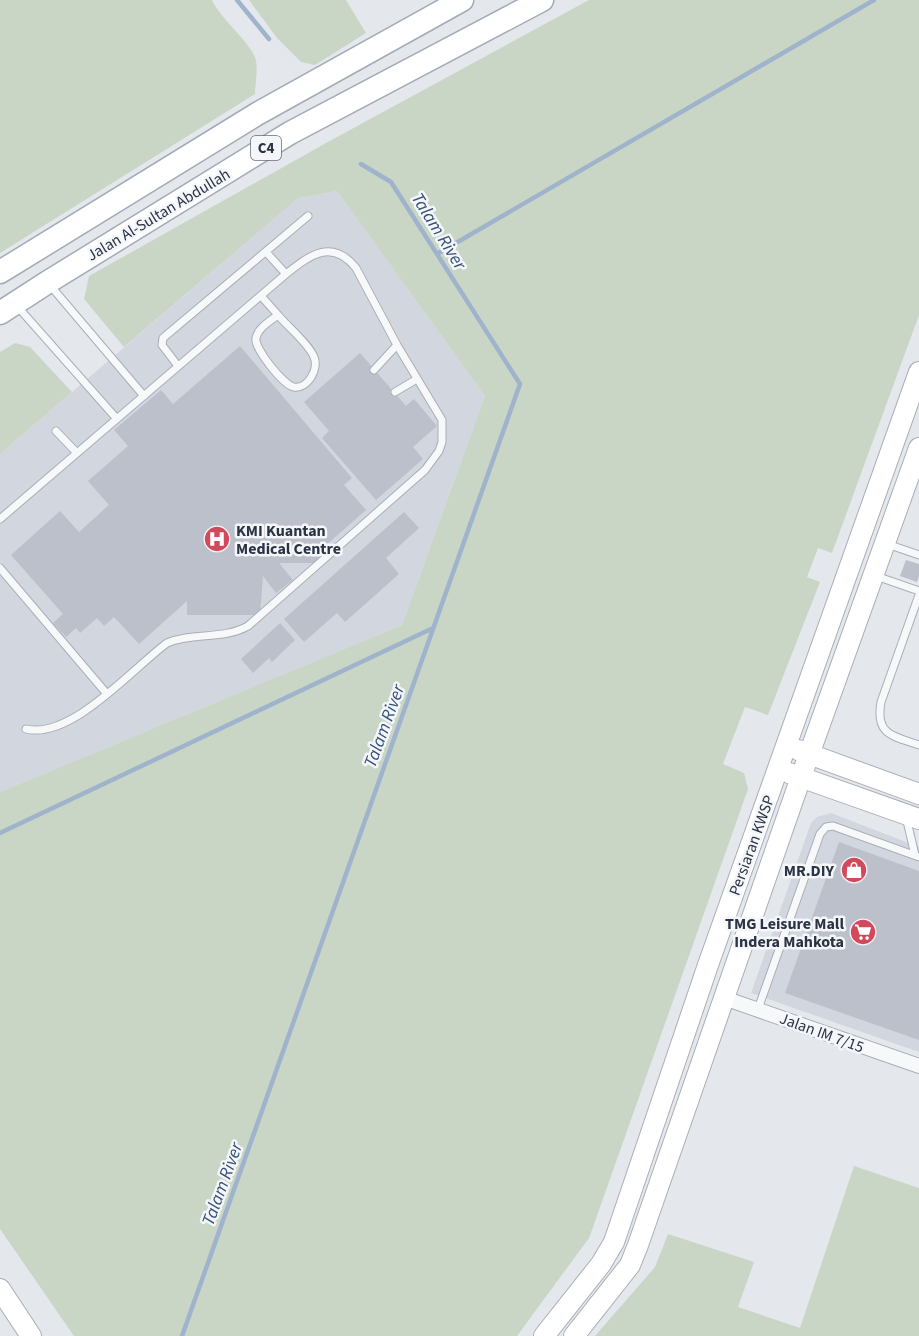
<svg xmlns="http://www.w3.org/2000/svg" width="919" height="1336" viewBox="0 0 919 1336" font-family="'Source Sans 3',sans-serif">
<style>
.built{fill:#d2d6de}
.green{fill:#c9d6c5}
.lines{fill:none;stroke-linecap:round;stroke-linejoin:round}
.stream{stroke:#9fb4cc;stroke-width:4.5}
.building{fill:#bbc0ca}
.lane-casing{stroke:#a9aeb7;stroke-width:9}
.street-casing{stroke:#a9aeb7;stroke-width:16}
.secondary-casing{stroke:#a9aeb7;stroke-width:22}
.primary-casing{stroke:#a3abb8;stroke-width:25}
.lane{stroke:#f7f8fa;stroke-width:7}
.street{stroke:#f7f8fa;stroke-width:14}
.secondary{stroke:#fff;stroke-width:20}
.primary{stroke:#fff;stroke-width:22}
.labels{text-anchor:middle;stroke-width:5;stroke-linejoin:round;paint-order:stroke}
.shield{fill:#f4f6f9;stroke:#676e7b;stroke-width:1.5}
.shield-label{font-size:15px;font-weight:bold;fill:#2b3445}
.street-label{font-size:16px;fill:#2b3445;stroke:#f4f6f9}
.poi-label{font-size:16px;font-weight:bold;fill:#2b3445;stroke:#f4f6f9;text-anchor:end}
.water-label{font-size:18px;font-style:italic;fill:#34527a;stroke:#f4f6f9}
</style>
<rect width="100%" height="100%" fill="#e4e7ec"/>
<!-- built -->
<path class="built" d="M337,191l148,205 -83,229 -402,167v-338l298,-256z
M831,813l88,34v205l-168,-59 60,-170 6,-6z"/>
<!-- green -->
<path class="green" d="M0,0h212c8,19 42,45 44,61 2,10 -1,23 -1,33l-255,159z
M249,0h97l20,33 -51,32 -14,-3 -24,-24z
M589,0h330v315l-87,238 -14,-5 -11,29 13,5 -52,133 -23,-8 -22,57 21,9 4,16 -155,438 -4,11 -72,98h-443l-74,-107v-437l402,-167 83,-229 -148,-205 -39,7 -174,149 -40,-48 5,-23 237,-133z
M15,343l15,4 42,45 -72,62v-102z
M854,1166l65,22v148h-324l60,-69 13,-33 86,28 -16,45 62,21z"/>
<g class="lines">
<!-- stream -->
<path class="stream" d="M237,0l32,39
M437,254l437,-254
M0,833l431,-204
M182,1336l338,-952 -129,-202 -30,-18"/>
</g>
<!-- building -->
<path class="building" d="M240,346l112,132 -8,7 22,25 -42,37 -5,16h-40l14,17 -17,13 -13,-17 -3,39h-73v-14l-48,43 -25,-27 -10,9 -7,-8 -17,15 -4,-5 -10,9 -13,-14 10,-9 -52,-59 49,-44 19,21 30,-27 -21,-24 40,-35 -14,-16 47,-40 12,14z
M360,353l46,53 8,-7 23,27 -24,21 10,12 -47,41 -54,-62 7,-7 -25,-29z
M404,512l15,16 -33,30 13,16 -54,48 -8,-9 -33,29 -20,-23z
M906,560l13,4v12l-2,6 -17,-6z
M280,623l15,17 -23,22 -3,-4 -16,15 -12,-14z
M839,842l80,29v169l-134,-47z"/>
<g class="lines">
<!-- lane casing -->
<g class="lane-casing">
<path id="lane" d="M266,252l20,22
M49,284l95,112
M262,297l16,18
M17,306l100,113
M278,315c9,11 31,29 36,42 5,12 -6,32 -20,30 -11,-2 -40,-39 -38,-49 2,-10 14,-17 22,-23z
M178,366l-16,-21 1,-7 145,-122
M374,370l23,-25
M395,392l22,-13
M56,431l21,22
M0,519l286,-245c24,-19 46,-36 70,-6l41,77 45,75v22l-3,9 -14,19 -177,156c-25,14 -55,6 -81,17 -34,25 -96,97 -141,86
M887,544l32,11
M0,568l107,126
M876,576l43,15
M919,595l-38,107c-6,33 12,34 38,43
M906,817l9,38
M758,1009l62,-175 6,-7 7,-1 86,31"/>
</g>
<!-- street casing -->
<g class="street-casing">
<path id="street" d="M724,998l195,68"/>
</g>
<!-- secondary casing -->
<g class="secondary-casing">
<path id="secondary" d="M798,750l121,44
M789,773l130,46
M0,1289l31,47
M544,1336l57,-72 13,-22 94,-277 211,-593
M574,1336l56,-71 8,-20 163,-468 118,-329"/>
</g>
<!-- primary casing -->
<g class="primary-casing">
<path id="primary" d="M0,272l257,-158 205,-114
M0,313l48,-31 242,-149 252,-133"/>
</g>
<!-- lane -->
<use href="#lane" class="lane"/>
<!-- street -->
<use href="#street" class="street"/>
<!-- secondary -->
<use href="#secondary" class="secondary"/>
<!-- primary -->
<use href="#primary" class="primary"/>
</g>
<!-- icons -->
<defs>
<g id="hospital-disc" transform="scale(1.35)"><circle r="9.5" fill="#d1495b" stroke="#f4f6f9"/><path d="M-5-5h3v3.5h4V-5h3V5h-3V1.5h-4V5h-3Z" fill="#fff"/></g>
<g id="shop-disc" transform="scale(1.35)"><circle r="9.5" fill="#d1495b" stroke="#f4f6f9"/><path d="M-5-2.5h2.3a2.7 3.5 0 0 1 5.4 0H5L5.5 6h-11ZM-1.5-2.5h3a1.5 2.3 0 0 0-3 0Z" fill="#fff"/></g>
<g id="supermarket-disc" transform="scale(1.35)"><circle r="9.5" fill="#d1495b" stroke="#f4f6f9"/><path d="M-6-5.5h2.5l.6 2H6L4.5 2H-2.5L-4.4-4H-6ZM-1.5 3.2a1.3 1.3 0 1 0 .1 0ZM3 3.2a1.3 1.3 0 1 0 .1 0Z" fill="#fff"/></g>
</defs>
<g fill-rule="evenodd">
<use href="#hospital-disc" x="217" y="539"/>
<use href="#shop-disc" x="854" y="870"/>
<use href="#supermarket-disc" x="863" y="932"/>
</g>
<g class="labels">
<!-- shield labels -->
<rect class="shield" x="251" y="136" width="30" height="24" rx="4.5"/>
<g class="shield-label">
<text x="266" y="153">C4</text>
</g>
<!-- street labels -->
<g class="street-label">
<text transform="translate(158 214) rotate(-31)" y="6">Jalan Al-Sultan Abdullah</text>
<text transform="translate(751 845) rotate(-70)" y="6">Persiaran KWSP</text>
<text transform="translate(822 1032) rotate(20)" y="6">Jalan IM 7/15</text>
</g>
<!-- poi labels -->
<g class="poi-label">
<text x="236" y="536" text-anchor="start">KMI Kuantan<tspan x="236" dy="18">Medical Centre</tspan></text>
<text x="834" y="876">MR.DIY</text>
<text x="844" y="929">TMG Leisure Mall<tspan x="844" dy="18">Indera Mahkota</tspan></text>
</g>
<!-- water labels -->
<g class="water-label">
<text transform="translate(439 231) rotate(58)" y="6">Talam River</text>
<text transform="translate(384 726) rotate(-70)" y="6">Talam River</text>
<text transform="translate(222 1184) rotate(-70)" y="6">Talam River</text>
</g>
</g>
</svg>
